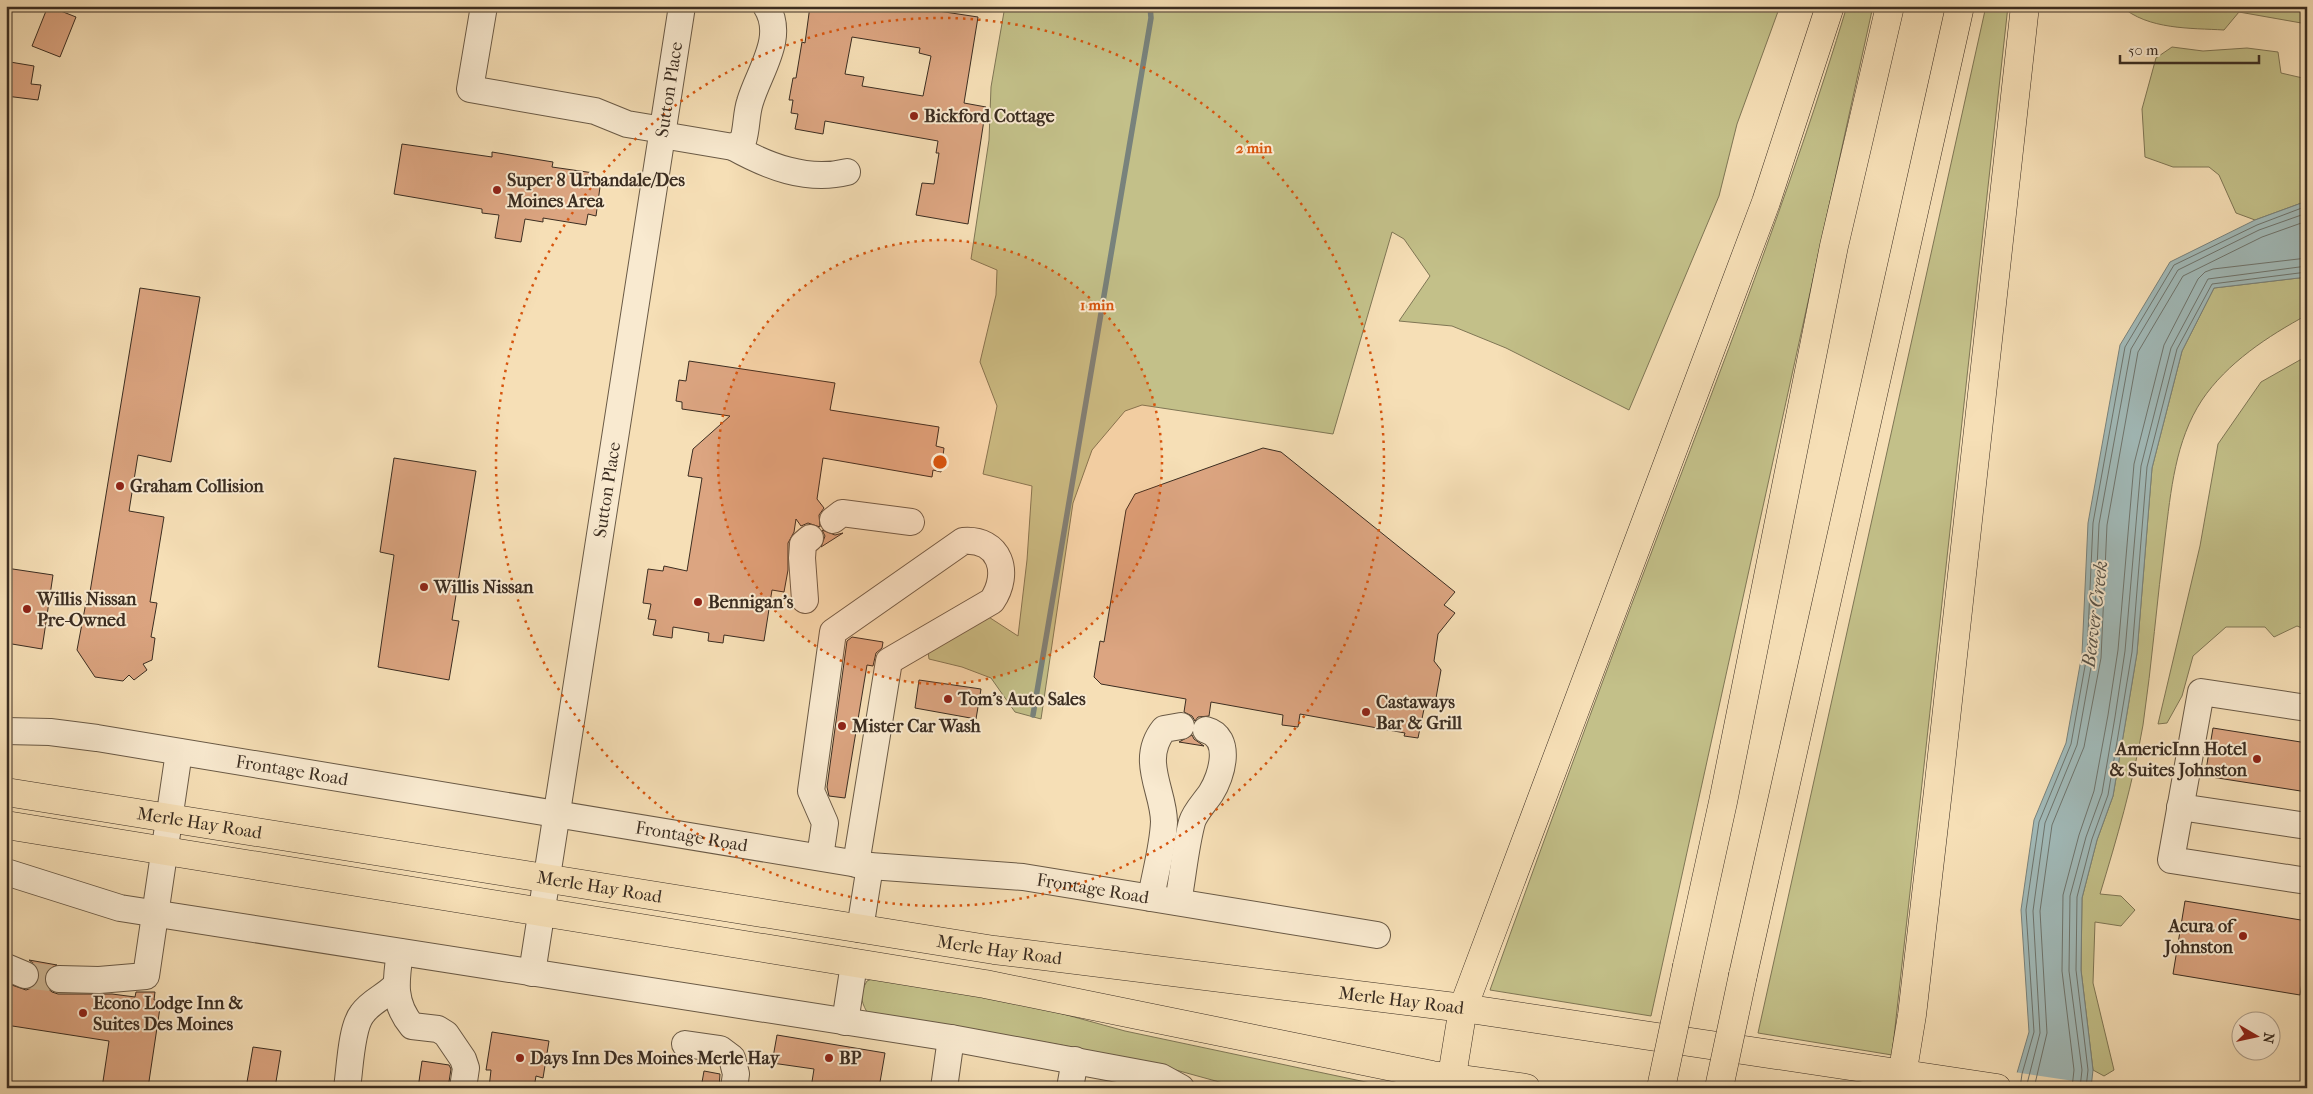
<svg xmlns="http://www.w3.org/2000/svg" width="2313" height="1094" viewBox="0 0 2313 1094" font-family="'IM FELL French Canon',serif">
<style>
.green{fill:#c3c089;stroke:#7f7655}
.water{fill:#a1bab9;stroke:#78827c}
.pier{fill:#f6dfb6}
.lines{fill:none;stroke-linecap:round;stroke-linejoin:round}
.shore{stroke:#6e746d;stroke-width:1}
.stream{stroke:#78827c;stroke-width:5.5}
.building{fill:#dca581;stroke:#3b2d21;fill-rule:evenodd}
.minor-tunnel{stroke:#d1bb98;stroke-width:26;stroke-dasharray:26 13;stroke-linecap:butt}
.minor-casing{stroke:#6a5a46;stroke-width:28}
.major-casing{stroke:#3b2d21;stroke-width:29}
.highway-casing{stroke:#3b2d21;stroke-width:29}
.minor{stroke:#f9ead0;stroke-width:26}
.major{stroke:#f6dfb6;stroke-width:28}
.highway{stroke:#f6dfb6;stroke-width:28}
.highway-bridge-casing{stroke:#3b2d21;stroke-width:29;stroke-linecap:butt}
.highway-bridge{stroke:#f6dfb6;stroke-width:28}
.ring{fill:none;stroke:#d7550e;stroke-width:2.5;stroke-dasharray:2.5 5}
.poi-dot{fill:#8f2418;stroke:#f9ead0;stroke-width:2}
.labels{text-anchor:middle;stroke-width:4;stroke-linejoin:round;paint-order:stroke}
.street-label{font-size:18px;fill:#3b2d21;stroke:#f9ead0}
.poi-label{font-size:18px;font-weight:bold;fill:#3b2d21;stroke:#f9ead0;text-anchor:start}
.water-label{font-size:19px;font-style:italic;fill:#545047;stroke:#f9ead0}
.centre{fill:#d7550e;stroke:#f9ead0;stroke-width:2.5}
.ring-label{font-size:15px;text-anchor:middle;font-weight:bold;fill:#d7550e;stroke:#f9ead0;stroke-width:4;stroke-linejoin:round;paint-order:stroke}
</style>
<rect width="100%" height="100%" fill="#f6dfb6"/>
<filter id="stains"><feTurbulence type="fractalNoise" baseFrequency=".004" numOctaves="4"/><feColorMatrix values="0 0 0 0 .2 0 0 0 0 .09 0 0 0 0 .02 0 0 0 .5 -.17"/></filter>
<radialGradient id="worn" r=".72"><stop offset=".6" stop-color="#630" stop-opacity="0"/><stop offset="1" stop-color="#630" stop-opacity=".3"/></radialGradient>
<!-- green -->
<path class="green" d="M1005,6h775l-43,118 -18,72 -90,214 -123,-62 -54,-22 -53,-5 31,-45 -26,-37 -12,-7 -59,202 -191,-29 -17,6 -33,39 -19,53 -32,216 -26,-7 -24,-34 -29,-11 -33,-8 -2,-14 54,-33 37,24 9,-76 5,-74 -49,-12 14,-68 -17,-44 16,-67 1,-25 -26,-11 18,-119 2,-53z
M1847,6h26l-222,1010 -161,-26c53,-147 106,-293 162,-439 68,-180 139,-360 195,-545z
M1986,6h22l-116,1049 -134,-22z
M2121,6h186v18l-68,-12 -15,18c-33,-2 -76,0 -103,-24z
M2172,47l31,4 44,-3 31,4 3,21 26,6v122l-52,19 -19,-7 -17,-38 -10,-8h-36l-28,-10 -3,-48 14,-51z
M2307,277v38c-39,21 -80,48 -105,85 -27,41 -31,91 -37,138 -8,62 -13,125 -22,187 -10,58 -26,113 -43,169l21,2 14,14 -14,16 -26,-4 -2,61 21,87 -10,6 -11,-6 -12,-100 1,-72 15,-58 16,-44 13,-77 11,-66 15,-185 30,-117 32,-63z
M2307,356v274l-10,-4 -23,11 -9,-10h-39l-33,29 -11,40 -15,27 -9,1 42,-178 18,-102 43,-62z
M880,976l118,20 127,35 269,57h-141l-30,-5 -69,-19 -93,-19 -194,-33c-7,-12 -7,-19 0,-31z"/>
<!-- water -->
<path class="water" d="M2307,201v76l-93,11 -32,63 -30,117 -15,185 -11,66 -13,77 -16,44 -15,58 -1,72 12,100 -2,18h-76l2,-15 12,-41 -8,-122 13,-90 32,-77 16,-89 6,-131 32,-178 50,-83 85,-42z"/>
<!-- pier -->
<path class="pier" d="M2014,1072l80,12 -1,4h-81z"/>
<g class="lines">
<!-- shore -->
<path class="shore" d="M2020,1088l2,-14 12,-42 -8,-122 13,-88 32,-78 16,-89 6,-132 32,-176 49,-82 83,-40 50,-19
M2026,1088l14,-55 -7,-122 12,-88 32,-78 16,-89 6,-132 32,-175 47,-79 81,-40 48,-17
M2034,1088l13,-55 -7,-122 12,-86 32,-78 17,-89 6,-133 31,-173 45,-76 79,-39 45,-16
M2072,1088l2,-18 -12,-99 1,-76 16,-60 15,-44 14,-76 10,-65 16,-186 30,-119 34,-66 7,-7 8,-3 94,-11
M2080,1088l2,-18 -13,-99 1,-75 16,-59 16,-44 13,-76 10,-66 16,-185 30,-118 37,-69 99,-13
M2086,1088l2,-18 -12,-100 1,-73 15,-58 16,-44 13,-77 11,-66 15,-185 30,-118 35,-65 95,-12"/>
<!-- stream -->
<path class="stream" d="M1033,715l118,-697 -1,-12"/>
</g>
<!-- building -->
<path class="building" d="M48,6l28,11 -16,40 -28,-11z
M810,6h95l73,11 -14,86 22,4 -18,117 -52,-9 6,-32 12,1 5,-31h-3l2,-12 -113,-20 -2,13 -28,-5 3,-15 -7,-1 2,-13h-4l4,-22h3l6,-36 3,1zM852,37l68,11 -1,5 12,3 -8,40 -61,-10 2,-9 -19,-3z
M10,62l24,4 -3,18 10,1 -3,15 -32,-4z
M402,144l90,13v-5l61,10 -1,5 42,6 -2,13 8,1 -4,29 -8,-2 -2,11 -43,-7v4l-18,-3 -4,23 -26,-4 4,-23 -17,-2v-4l-88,-15z
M140,288l60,9 -29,165 -33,-7 -9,56 35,6 -14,85 7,1 -6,34 4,1 -3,22 -9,4 4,6 -13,10 -5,-5 -6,6 -28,-4 -18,-27 11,-58h2z
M689,361l146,22 -5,27 109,17 -3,19 8,2 -3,24 -8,-2 -1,7 -109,-19 -6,41 7,9 -5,7 1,12 -12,-4 -7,3 -5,-7 -2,13 -6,11v27l-4,22 -12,-2 -8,51 -40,-6 -1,8 -15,-2 1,-8 -36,-6 -1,11 -19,-3 3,-15 -8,-1 3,-15 -8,-1 5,-34 15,2 1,-5 23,5 15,-93 -14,-2 5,-27 37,-33 -48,-7v-7l-6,-1 3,-21 7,1z
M1263,448l18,4 174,140 -11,13 11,8 -17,21 -4,27 7,9 -5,28 -12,11 -6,29 -14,-2 1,-3 -105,-19 -2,13 -16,-2 1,-10 -72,-13 -2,14 -11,1 -3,4 -3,-5 -8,-4 2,-13 -85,-15 -7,-7 6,-36 4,1 22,-132 9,-16z
M394,458l82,13 -24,149 7,1 -10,59 -71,-13 16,-112 -14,-3z
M822,530l13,5 8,-2 -22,14 4,-11z
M6,568l47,7 -11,74 -36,-6z
M852,637l31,5 -1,6 -6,5 -3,13 -6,-1 -22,133 -16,-2 -2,-9 20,-146z
M919,680l62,9 -5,30 -61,-11z
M2213,728l94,15v49l-102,-16z
M1192,735l2,4 10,7 -25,-4z
M2185,901l122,20v30l-7,44 -127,-21z
M29,960l28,5 -10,6 -3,8 2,8 6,5 6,2h54l23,3 1,-5h19l-1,8 7,1 -13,87h-46l7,-47 -103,-16v-42l20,7 8,-3 5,-7 1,-7 -3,-7z
M492,1032l57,9 -6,37 -7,-2 -2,12h-45l2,-18h-5z
M777,1035l108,18 -6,35h-68l3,-19 -42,-6z
M253,1047l28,4 -6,37h-29z
M422,1061l27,4 2,4 -3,19h-30z
M704,1071l16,3 -1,14h-18z"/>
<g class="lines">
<!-- minor-tunnel -->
<path class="minor-tunnel" d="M25,975l34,4"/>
<!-- minor casing -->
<g class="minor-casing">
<g id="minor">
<path d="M484,6l-14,83 125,22 32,13 36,6"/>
<path d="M662,135l71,12 10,-6c4,-13 3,-27 7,-39 9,-31 36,-65 16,-96"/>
<path d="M733,147c34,19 74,35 114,25"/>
<path d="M833,520l9,-7 69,9"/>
<path d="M805,600l-3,-42 1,-14 7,-6"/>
<path d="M2307,708l-106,-16 -30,168 136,21"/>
<path id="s1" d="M6,731l44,1 47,6 773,128 153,11 354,58"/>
<path d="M2180,807l127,19"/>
<path d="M820,857l5,-34 -14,-32 22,-159 130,-91c37,-3 48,32 29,60l-103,60 -33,203"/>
<path d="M6,872l114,36 831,130 210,39 20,11"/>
<path d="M1151,898c4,-24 12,-51 13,-76 0,-31 -25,-62 0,-93l17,-3"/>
<path d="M1178,902c5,-26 7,-54 14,-80 3,-10 13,-20 19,-29 11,-17 22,-56 -5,-63"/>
<path d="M860,929l10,-63"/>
<path d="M400,952c-4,28 -8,50 12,74l26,3 8,5 17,25 3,9 -3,20"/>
<path d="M6,967l19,8"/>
<path id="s2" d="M532,973l150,-967"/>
<path d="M59,979l40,1 47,-4 33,-224"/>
<path d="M845,1022l9,-58"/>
<path d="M685,1044l35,5 12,9 4,16 -2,14"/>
<path d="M347,1088c3,-19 4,-60 15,-74 9,-13 23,-17 33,-28"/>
<path d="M944,1088l7,-50"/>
<path d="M1070,1088l5,-28"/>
</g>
</g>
<!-- major casing -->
<g class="major-casing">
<g id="major">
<path id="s3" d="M6,792l988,158 469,58 534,80"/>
<path d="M6,825l979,159 447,91 94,13"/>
</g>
</g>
<!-- highway casing -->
<g class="highway-casing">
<path id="highway" d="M1687,966l36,-164 111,-556 56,-240
M1743,975l217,-969
M1450,1088l13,-80 303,-806 64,-196
M1900,1088l12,-73 26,-224 87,-785"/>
</g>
<!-- minor -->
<use href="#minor" class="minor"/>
<!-- major -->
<use href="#major" class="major"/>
<!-- highway -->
<use href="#highway" class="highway"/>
<!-- highway-bridge casing -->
<g class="highway-bridge-casing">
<path id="highway-bridge" d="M1661,1088l26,-122
M1719,1088l24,-113"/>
</g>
<!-- highway-bridge -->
<use href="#highway-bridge" class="highway-bridge"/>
</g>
<!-- distance rings -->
<circle cx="940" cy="462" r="222" fill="#d7550e" fill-opacity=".12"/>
<g class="ring">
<circle cx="940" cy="462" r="222"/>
<circle cx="940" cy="462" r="444"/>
</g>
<!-- markers -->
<g class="poi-dot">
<circle cx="914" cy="116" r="5"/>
<circle cx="497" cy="190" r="5"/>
<circle cx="120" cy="486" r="5"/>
<circle cx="424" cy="587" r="5"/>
<circle cx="698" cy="602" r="5"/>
<circle cx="27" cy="609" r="5"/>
<circle cx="948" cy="699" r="5"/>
<circle cx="1366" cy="712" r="5"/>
<circle cx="842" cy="726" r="5"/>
<circle cx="2257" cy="759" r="5"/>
<circle cx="2243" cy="936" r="5"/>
<circle cx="83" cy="1013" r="5"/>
<circle cx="520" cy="1058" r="5"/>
<circle cx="829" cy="1058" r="5"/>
</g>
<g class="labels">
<!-- street labels -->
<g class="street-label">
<text dy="6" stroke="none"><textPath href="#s2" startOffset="894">Sutton Place</textPath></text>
<text dy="6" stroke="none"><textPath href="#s2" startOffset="489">Sutton Place</textPath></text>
<text dy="6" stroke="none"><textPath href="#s1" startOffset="289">Frontage Road</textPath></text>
<text dy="6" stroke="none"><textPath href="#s3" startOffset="196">Merle Hay Road</textPath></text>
<text dy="6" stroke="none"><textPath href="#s1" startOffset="694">Frontage Road</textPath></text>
<text dy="6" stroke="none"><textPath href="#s3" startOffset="601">Merle Hay Road</textPath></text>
<text dy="6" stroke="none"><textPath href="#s1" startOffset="1099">Frontage Road</textPath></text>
<text dy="6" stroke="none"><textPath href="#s3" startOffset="1006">Merle Hay Road</textPath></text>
<text dy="6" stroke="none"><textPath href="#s3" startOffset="1411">Merle Hay Road</textPath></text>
</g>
<!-- poi labels -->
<g class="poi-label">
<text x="924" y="122">Bickford Cottage</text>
<text x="507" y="186">Super 8 Urbandale/Des<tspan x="507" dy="21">Moines Area</tspan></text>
<text x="130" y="492">Graham Collision</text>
<text x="434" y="593">Willis Nissan</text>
<text x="37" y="605">Willis Nissan<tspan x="37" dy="21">Pre-Owned</tspan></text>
<text x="708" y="608">Bennigan's</text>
<text x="958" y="705">Tom's Auto Sales</text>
<text x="1376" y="708">Castaways<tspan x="1376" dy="21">Bar &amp; Grill</tspan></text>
<text x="852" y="732">Mister Car Wash</text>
<text x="2247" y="755" text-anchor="end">AmericInn Hotel<tspan x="2247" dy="21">&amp; Suites Johnston</tspan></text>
<text x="2233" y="932" text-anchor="end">Acura of<tspan x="2233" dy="21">Johnston</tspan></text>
<text x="93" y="1009">Econo Lodge Inn &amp;<tspan x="93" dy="21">Suites Des Moines</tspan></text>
<text x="530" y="1064">Days Inn Des Moines Merle Hay</text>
<text x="839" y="1064">BP</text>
</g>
<!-- water labels -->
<g class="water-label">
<text transform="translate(2094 614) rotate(-83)" y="7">Beaver Creek</text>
</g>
</g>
<circle cx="940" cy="462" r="8" class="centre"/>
<g class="ring-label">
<text x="1254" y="153">2 min</text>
<text x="1097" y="310">1 min</text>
</g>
<!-- margin -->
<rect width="2313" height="1094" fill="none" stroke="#f6dfb6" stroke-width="25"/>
<rect x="8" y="8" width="2298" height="1079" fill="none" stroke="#3b2d21" stroke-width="2.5"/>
<rect x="12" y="12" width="2288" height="1069" fill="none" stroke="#3b2d21"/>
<!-- north arrow -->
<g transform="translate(2256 1036) rotate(99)"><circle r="24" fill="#f9ead0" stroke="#ad9e8a"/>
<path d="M0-4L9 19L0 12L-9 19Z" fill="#8f2418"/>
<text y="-8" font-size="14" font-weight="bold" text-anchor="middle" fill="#3b2d21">N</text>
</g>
<!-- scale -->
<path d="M2120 55v8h139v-8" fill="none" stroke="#3b2d21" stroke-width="2.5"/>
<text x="2128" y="55" font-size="15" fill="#3b2d21" stroke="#f9ead0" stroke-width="4" paint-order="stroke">50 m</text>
<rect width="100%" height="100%" filter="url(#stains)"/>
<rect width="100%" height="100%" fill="url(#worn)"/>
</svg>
